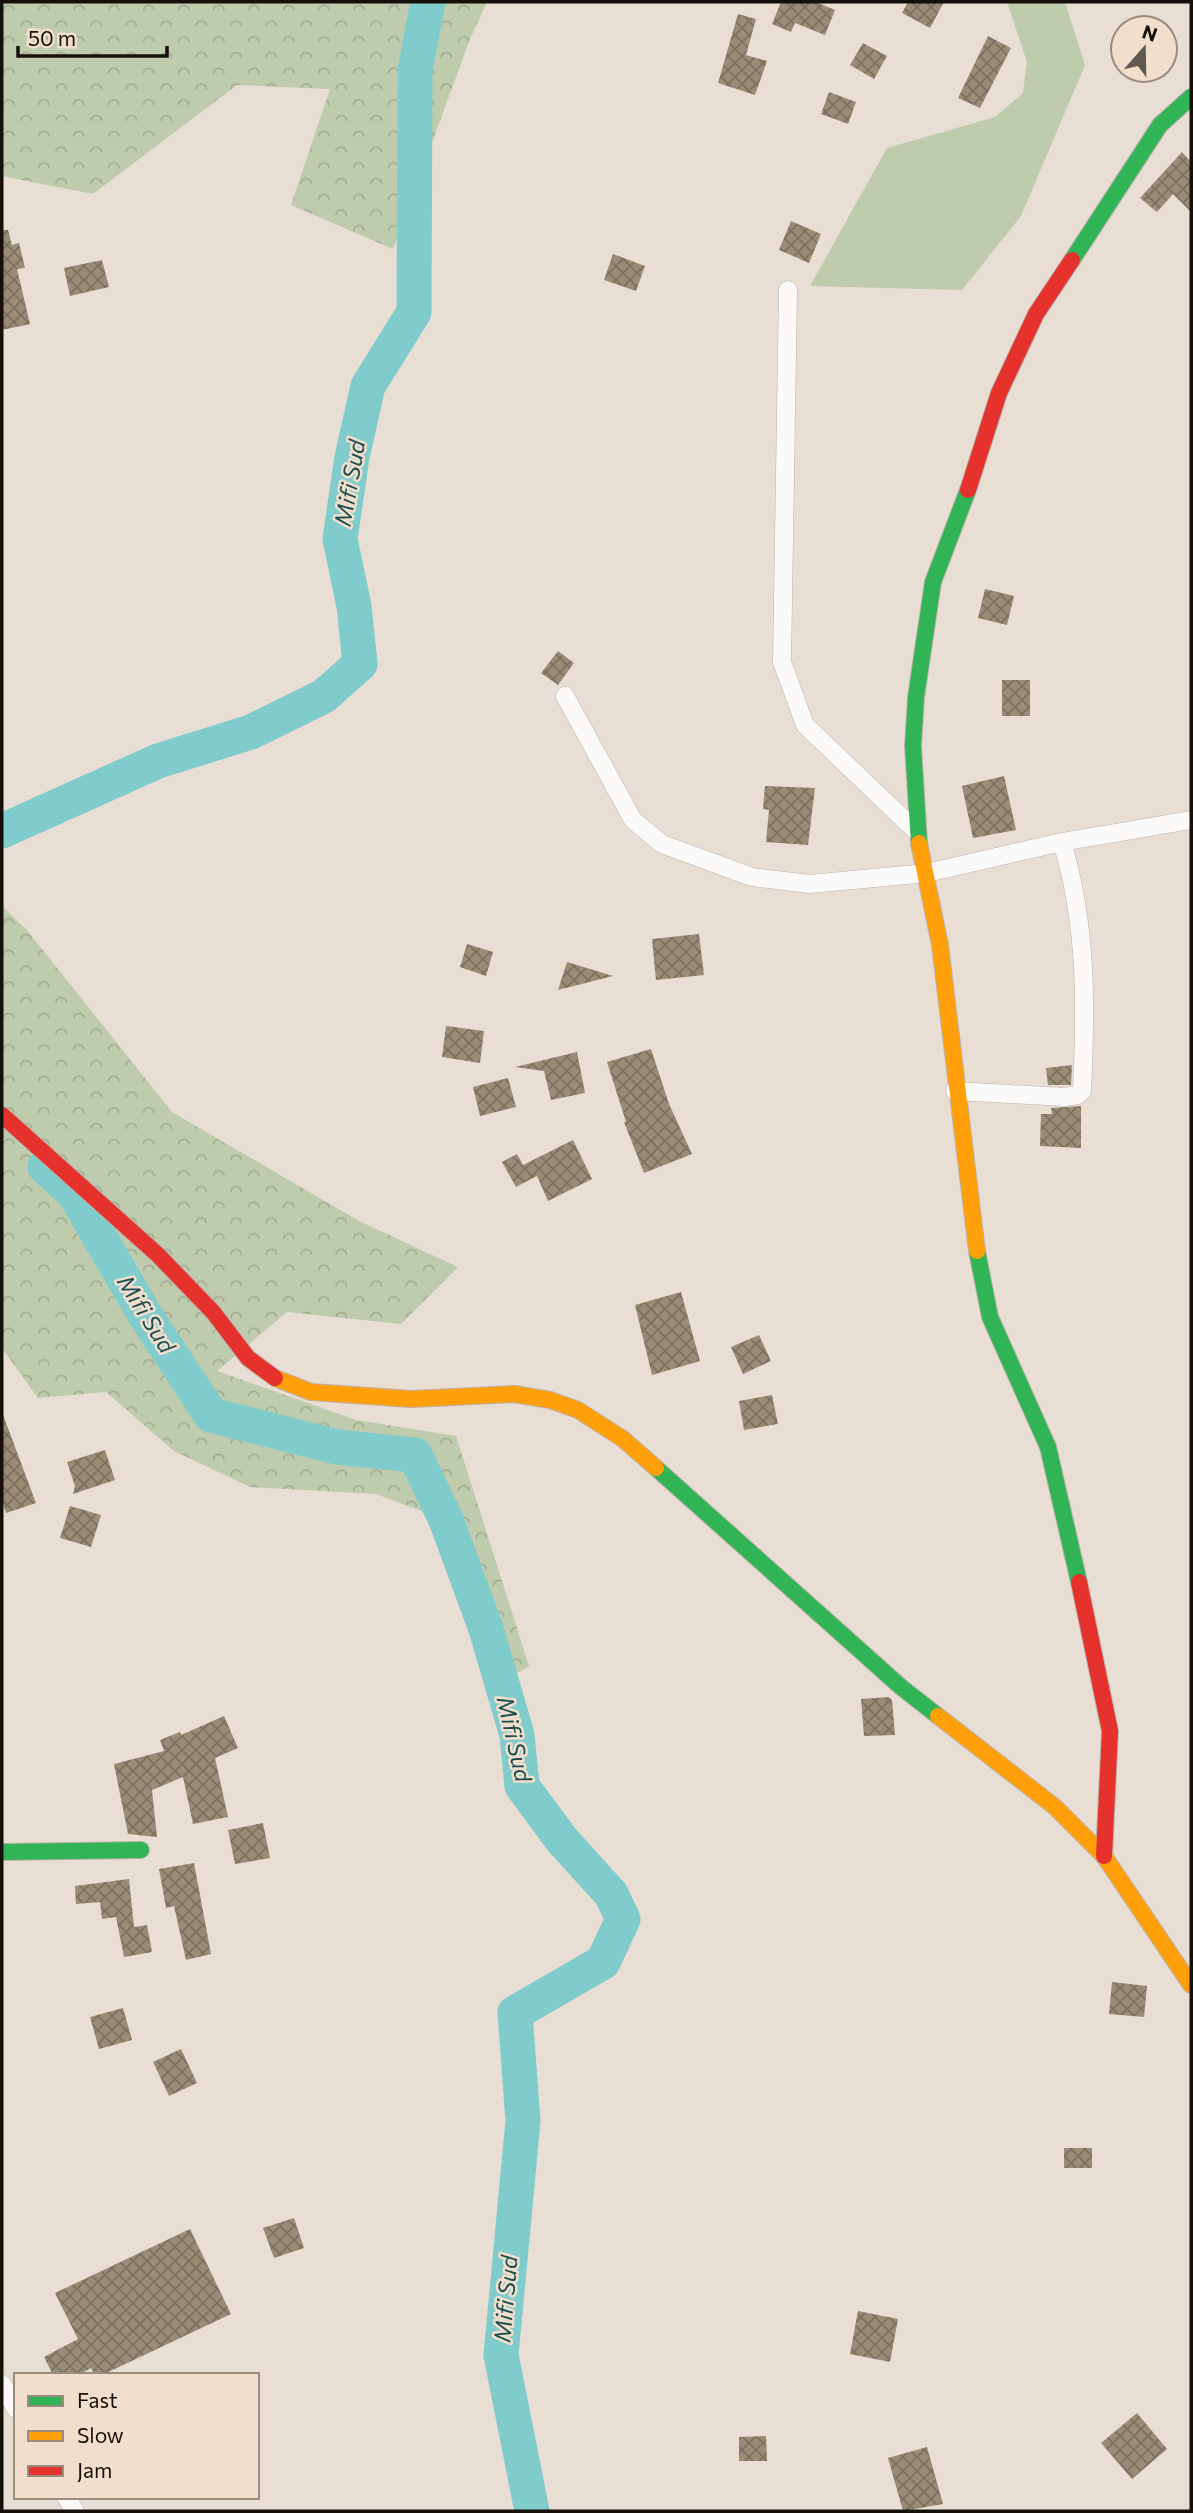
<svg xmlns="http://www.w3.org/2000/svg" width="1193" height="2513" viewBox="0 0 1193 2513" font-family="Commissioner,sans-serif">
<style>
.grass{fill:#becbac}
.forest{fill:url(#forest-crowns)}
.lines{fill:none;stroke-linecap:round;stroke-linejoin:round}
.river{stroke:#80cccc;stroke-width:35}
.building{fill:url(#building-cross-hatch)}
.street-casing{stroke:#bbb3ab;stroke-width:19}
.fast-casing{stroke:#bbb3ab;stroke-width:18}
.slow-casing{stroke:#bbb3ab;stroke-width:18}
.jam-casing{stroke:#bbb3ab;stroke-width:18}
.street{stroke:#fcfaf9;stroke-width:18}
.fast{stroke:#30b455;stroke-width:16}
.slow{stroke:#ff9f0a;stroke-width:16}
.jam{stroke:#e5322d;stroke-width:16}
.labels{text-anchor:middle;stroke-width:5;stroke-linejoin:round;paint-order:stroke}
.water-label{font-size:23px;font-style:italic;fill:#1c4e50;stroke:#f1decc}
</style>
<defs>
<pattern id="forest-crowns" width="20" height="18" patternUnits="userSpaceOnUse" patternTransform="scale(1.75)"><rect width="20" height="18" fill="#becbac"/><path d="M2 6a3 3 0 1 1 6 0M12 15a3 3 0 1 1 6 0" fill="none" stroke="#a3ad93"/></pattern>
<pattern id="building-cross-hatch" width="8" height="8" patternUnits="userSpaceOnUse" patternTransform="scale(1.75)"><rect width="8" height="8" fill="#988c76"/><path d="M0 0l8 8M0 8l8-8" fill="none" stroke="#7b715f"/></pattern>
</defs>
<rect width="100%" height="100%" fill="#e9ded4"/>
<!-- grass -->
<path class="grass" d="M1007,2h58l20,63 -64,151 -59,74 -152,-4 77,-138 108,-31 28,-24 4,-31z"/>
<!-- forest -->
<path class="forest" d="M2,2h485l-17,37 -77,210 -102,-44 39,-116 -93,-4 -144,109 -91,-18z
M2,906l24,23 146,183 187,109 99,46 -57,57 -114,-12 -70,59 139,49 100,16 73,230 -41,25 -56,-176 -56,-21 -126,-7 -76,-36 -68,-59 -68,6 -36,-50z"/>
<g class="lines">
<!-- river -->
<path class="river" d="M2,831l156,-70 93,-29 73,-36 36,-32 -6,-58 -14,-67 12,-82 16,-71 46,-74 1,-242 13,-68
M45,1167l29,26 71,122 66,100 126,32 78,8 31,65 40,109 31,106 5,51 40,54 49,54 12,25 -20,43 -88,51 8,108 -22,234 31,156"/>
</g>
<!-- building -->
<path class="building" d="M781,2h35l19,8 -10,25 -30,-12 -4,9 -19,-8z
M908,2h36l-14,26 -28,-15z
M738,14l18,5 -10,36 21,6 -12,34 -37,-12z
M988,36l23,12 -31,60 -22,-10z
M863,43l24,13 -13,23 -24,-14z
M829,92l27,10 -8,22 -27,-10z
M1182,152l9,10v50l-18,-18 -16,18 -17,-14z
M791,221l30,13 -12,29 -30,-13z
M2,230h6l4,15 7,-2 6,25 -8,1 13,55 -28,6z
M613,254l32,12 -9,25 -32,-11z
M102,260l7,27 -39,9 -6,-28z
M985,589l29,7 -7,29 -29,-7z
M558,651l16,12 -16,22 -17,-12z
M1002,680h28v36h-28z
M1004,776l12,54 -43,8 -11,-52z
M765,786l50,2 -7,57 -42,-3 3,-32 -6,-1z
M699,934l5,41 -48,5 -4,-41z
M467,944l26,8 -7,24 -26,-9z
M567,962l46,14 -55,14z
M446,1026l38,5 -4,32 -38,-6z
M651,1049l18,55 23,50 -48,19 -20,-51h2l-19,-60z
M577,1052l8,41 -34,7 -7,-29 -29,-4z
M1072,1065l-1,20h-23l-2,-17z
M508,1078l8,29 -36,9 -7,-29z
M1081,1106v42l-41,-2 1,-32h11l-1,-6z
M573,1140l19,39 -44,22 -11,-25 -21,11 -14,-25 15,-8 6,11z
M681,1292l19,69 -48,14 -17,-70z
M759,1335l12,26 -28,13 -12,-27z
M772,1395l6,29 -34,6 -5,-29z
M2,1412l34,91 -30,10 -4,-12z
M105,1450l10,30 -42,14 2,-8 -8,-24z
M70,1506l31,9 -10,32 -31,-9z
M889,1697l3,3 3,35 -31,1 -3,-37z
M224,1716l14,32 -23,10 13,59 -35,7 -10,-47 -31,13 5,47 -29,-3 -14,-70 50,-13 -4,-11 20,-8 1,3z
M263,1823l7,35 -35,6 -7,-34z
M194,1863l17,91 -25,6 -12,-54 -8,2 -7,-39z
M129,1879l5,48 13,-2 5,27 -28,5 -8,-40 -14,2 -2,-17 -24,2 -1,-18z
M1112,1982l35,4 -3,31 -35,-3z
M123,2008l9,32 -33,9 -9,-32z
M181,2049l16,34 -28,13 -16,-34z
M1064,2148h28v20h-28z
M294,2218l10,30 -30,10 -11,-30z
M190,2229l41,85 -129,61h-7l-4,-7 -13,7h-25l-9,-18 34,-18 -23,-46z
M858,2311l40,8 -8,43 -40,-8z
M1137,2413l30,36 -35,30 -31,-36z
M766,2436l1,25h-28v-24z
M927,2447l16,57 -40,7 -15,-53z"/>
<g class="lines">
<!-- street casing -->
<g class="street-casing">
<path id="street" d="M788,290l-6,372 23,63 111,106
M565,696l68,124 29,24 90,33 58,7 117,-11 135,-31 129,-22
M955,1091l109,6 14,-2 4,-4c4,-86 5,-166 -20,-249
M2,2384l14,25
M66,2497l9,14"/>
</g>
<!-- fast casing -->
<g class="fast-casing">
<path id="fast" d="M1072,260l88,-135 31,-28
M919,843l-6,-97 3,-49 17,-115 35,-92
M977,1251l13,66 58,130 31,135
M656,1468l245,219 37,29
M2,1852l139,-2"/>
</g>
<!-- slow casing -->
<g class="slow-casing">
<path id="slow" d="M919,843l21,102 37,306
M275,1378l36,14 100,7 103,-5 36,6 28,10 45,29 33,29
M938,1716l117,91 49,49 87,129"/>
</g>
<!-- jam casing -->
<g class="jam-casing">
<path id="jam" d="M968,490l31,-97 37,-79 36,-54
M2,1115l156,140 55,57 35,46 27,20
M1079,1582l31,149 -6,125"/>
</g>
<!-- street -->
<use href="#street" class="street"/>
<!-- fast -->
<use href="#fast" class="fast"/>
<!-- slow -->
<use href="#slow" class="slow"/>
<!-- jam -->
<use href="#jam" class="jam"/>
</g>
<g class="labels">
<!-- water labels -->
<g class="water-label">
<text transform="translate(350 483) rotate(-80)" y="8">Mifi Sud</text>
<text transform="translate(146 1314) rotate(58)" y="8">Mifi Sud</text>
<text transform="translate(514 1739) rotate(77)" y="8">Mifi Sud</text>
<text transform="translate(506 2299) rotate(-85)" y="8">Mifi Sud</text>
</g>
</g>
<!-- border -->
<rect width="1193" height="2513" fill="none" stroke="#16100a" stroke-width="7"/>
<!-- legend -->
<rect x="14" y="2373" width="245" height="126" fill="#f1decc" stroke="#998c7e" stroke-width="2"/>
<rect x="28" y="2396" width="35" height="10" fill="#30b455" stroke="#998c7e" stroke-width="2"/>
<text x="77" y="2408" font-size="21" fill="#16100a">Fast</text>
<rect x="28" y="2431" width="35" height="10" fill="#ff9f0a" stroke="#998c7e" stroke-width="2"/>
<text x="77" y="2443" font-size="21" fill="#16100a">Slow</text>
<rect x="28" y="2466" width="35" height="10" fill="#e5322d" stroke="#998c7e" stroke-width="2"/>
<text x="77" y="2478" font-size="21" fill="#16100a">Jam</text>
<!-- north arrow -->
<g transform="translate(1144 49) rotate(20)"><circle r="33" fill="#f1decc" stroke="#998c7e" stroke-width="2"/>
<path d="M0-5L12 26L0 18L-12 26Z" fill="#605851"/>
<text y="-10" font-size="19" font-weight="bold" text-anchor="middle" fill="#16100a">N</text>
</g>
<!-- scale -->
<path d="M18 46v10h149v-10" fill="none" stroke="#16100a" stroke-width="3.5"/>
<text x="28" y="46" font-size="21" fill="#16100a" stroke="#f1decc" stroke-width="5" paint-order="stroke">50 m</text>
</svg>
